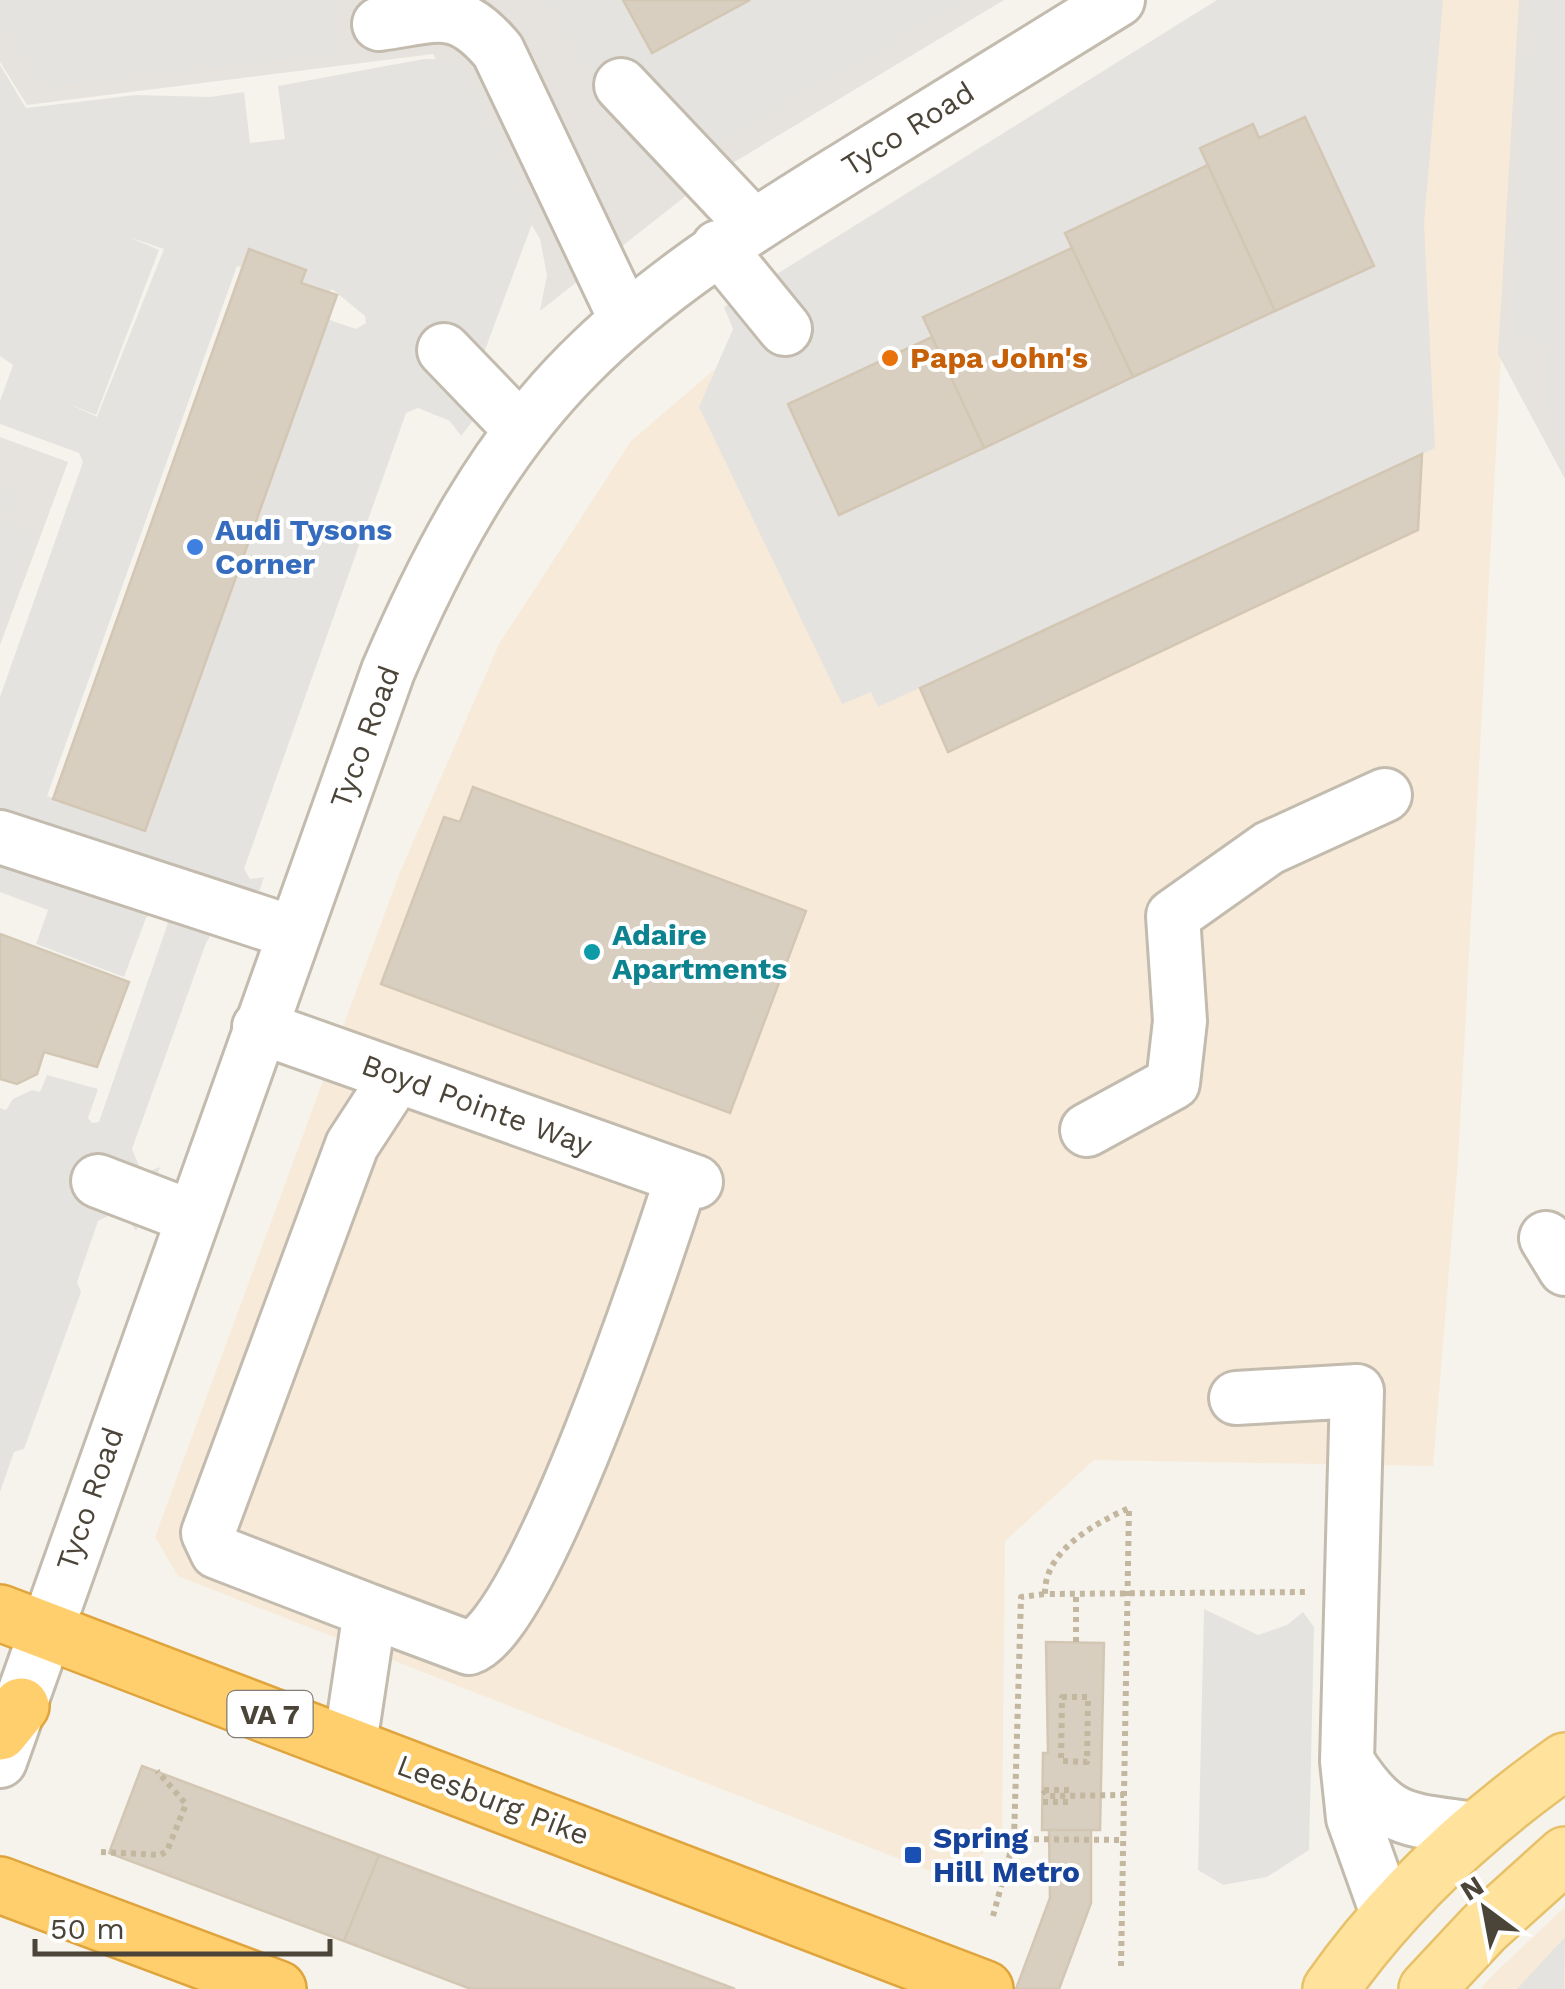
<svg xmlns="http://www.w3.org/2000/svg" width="1565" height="1989" viewBox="0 0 1565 1989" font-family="'Work Sans',sans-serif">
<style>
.commercial{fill:#f7ead8}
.industrial{fill:#e6e2dd}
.parking{fill:#e5e3e0;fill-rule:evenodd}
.building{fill:#d8cfc1;stroke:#d3c7b4;stroke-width:2.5}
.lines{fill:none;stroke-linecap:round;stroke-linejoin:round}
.minor-casing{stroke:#c2bbae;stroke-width:58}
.major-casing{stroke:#e6c16a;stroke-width:60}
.highway-casing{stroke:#e0a43c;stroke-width:60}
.path{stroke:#c4b79f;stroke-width:6;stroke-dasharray:5 5;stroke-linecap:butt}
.minor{stroke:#fff;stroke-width:52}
.major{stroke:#ffe39c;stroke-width:55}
.highway{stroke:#ffcf6e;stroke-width:55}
.food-dot{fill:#e8710a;stroke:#fff;stroke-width:4}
.shop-dot{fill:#3f7fe0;stroke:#fff;stroke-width:4}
.culture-dot{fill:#0f9aa8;stroke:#fff;stroke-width:4}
.transit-dot{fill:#1a4fb4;stroke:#fff;stroke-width:4}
.labels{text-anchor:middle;stroke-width:8;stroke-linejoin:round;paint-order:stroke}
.shield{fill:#fff;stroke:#817c74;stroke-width:2.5}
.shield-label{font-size:28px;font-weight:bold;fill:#4b4439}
.street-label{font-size:30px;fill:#4b4439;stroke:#fff}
.food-label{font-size:30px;font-weight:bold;fill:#c56008;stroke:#fff;text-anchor:start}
.shop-label{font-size:30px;font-weight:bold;fill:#366cbe;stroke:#fff;text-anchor:start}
.culture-label{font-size:30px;font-weight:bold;fill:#0d838f;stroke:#fff;text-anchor:start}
.transit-label{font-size:30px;font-weight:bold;fill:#164399;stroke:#fff;text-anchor:start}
</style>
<rect width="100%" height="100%" fill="#f6f3ec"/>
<!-- commercial -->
<path class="commercial" d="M1228,0h292l-62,1161 -25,305 -339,-6 -89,81 -3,296 -49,43 -775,-304 -23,-39 245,-665 99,-228 132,-203 314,-269z
M1565,1907v82h-85l17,-18z"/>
<!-- industrial -->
<path class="industrial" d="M0,0h1004l-293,176 -171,135 7,-36 -7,-36 -107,-185 -406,51 -27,-43z
M1519,0h46v479l-67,-125z
M0,437l68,25 -68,183z"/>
<!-- parking -->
<path class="parking" d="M0,0h334l4,54 -298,34 -40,-61z
M543,0h80l29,53 98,-53h220l-312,177 -61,-80z
M1217,0h226l-19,224 11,224 -557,259 -7,-15 -29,12 -143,-297 34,-78 -9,-22zM1306,118l67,148 -534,249 -51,-111 144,-67 -9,-20 149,-69 -7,-15 143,-68 -7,-17 51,-24 7,14z
M1528,0h37v450l-22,-46v-56l-4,-6 -29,-2z
M424,59h25l16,10 70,147 -53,142 15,19h10l-46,59 -11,-15 -32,-13 -12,5 -162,456 6,10 14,-2 -21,63 -31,-7 -6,10 -74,206 8,19 10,3 10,-4 -11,31 -13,33 -7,-10 -19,-6 -12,6 -21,61 4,10 -57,157 -10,3 -14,40v-384l6,2 7,-11 19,-9 8,2 7,-17 51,14 -10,29 4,5 7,-1 69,-199 -16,-10 -6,5 -22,59 -88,-33 12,-34 -48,-18v-195l83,-235 -4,-9 -79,-29v-23l13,-36 -13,-9v-291l26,43 110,-13 74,2 34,-5 6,51 35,-4 -7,-53zM129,237l35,12 -67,168 -30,-14 29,12 63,-165zM237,266l88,31 7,-8 33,27 1,7 -10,6 -38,-13 -184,512 -87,-32z
M0,487l17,5 -8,31 28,12 -37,102z
M1204,1609l54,26 29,-10 16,-13 11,15 -5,223 -42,27 -44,8 -25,-15z
M1565,1937l-1,52h-47z"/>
<!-- building -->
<path class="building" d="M623,0h127l-98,53z
M1305,117l69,149 -99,45 -75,-163 53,-24 6,14z
M1208,165l67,146 -142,66 -68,-144z
M1072,248l61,129 -149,71 -61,-131z
M249,249l57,21 -5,13 36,12 -192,536 -92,-32z
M932,337l52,111 -145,67 -51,-111z
M1422,454l-4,76 -470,222 -28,-64z
M473,787l333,124 -76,202 -349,-129 63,-167 16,5z
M0,934l129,48 -32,85 -53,-15 -7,22 -20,10 -17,-5z
M1046,1642l58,1 -4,187h-58l1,-77h5z
M142,1766l237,89 356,134h-264l-127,-48 -235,-88z
M1049,1830h42v73l-32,86h-43l34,-91z
M379,1855l356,134h-264l-127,-48z"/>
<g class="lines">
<!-- minor casing -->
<g class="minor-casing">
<path id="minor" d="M379,24c58,-8 78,-22 119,27l128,269
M621,85l132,140
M718,247l67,82
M444,350l77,80
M0,837l294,96
M259,1027l437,155
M1087,1130l86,-47 7,-62 -7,-105 96,-68 116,-53
M98,1181l94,36
M1546,1238l19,31
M1236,1398l121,-7 -10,370 6,57 35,98
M370,1611l99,37c65,-21 188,-394 213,-471
M350,1744l20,-133 -153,-59 -9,-19 144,-388 45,-69
M0,1761l388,-1090c48,-112 104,-220 191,-307 81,-82 177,-140 275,-201 88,-54 176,-109 264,-163
M1347,1761c40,63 59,58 128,68"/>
</g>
<!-- major casing -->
<g class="major-casing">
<path id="major" d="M1331,1989c63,-90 145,-165 234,-228
M1427,1989l57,-61 81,-73"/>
</g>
<!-- highway casing -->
<g class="highway-casing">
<path id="highway" d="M0,1613l985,376
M0,1732l21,-26
M0,1885l278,104"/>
</g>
<!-- path -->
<path class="path" d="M1076,1642v-48
M1062,1697h26l-1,65 -26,-1z
M1043,1790l5,6 76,-1
M1044,1790h29
M1043,1802h30
M1014,1839l109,1
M101,1852l59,3 7,-4 19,-47 -29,-33
M993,1916l21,-77 7,-242 24,-3
M1121,1966l8,-458c-35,16 -85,43 -84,86l263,-2"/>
<!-- minor -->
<use href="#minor" class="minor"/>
<!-- major -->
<use href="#major" class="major"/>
<!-- highway -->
<use href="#highway" class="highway"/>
</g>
<!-- markers -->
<circle class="food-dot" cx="890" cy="358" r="10"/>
<circle class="shop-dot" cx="195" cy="547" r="10"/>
<circle class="culture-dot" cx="592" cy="952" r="10"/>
<rect class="transit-dot" x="903" y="1845" width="20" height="20" rx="5"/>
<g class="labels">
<!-- shield labels -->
<rect class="shield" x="227.5" y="1691" width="85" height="46" rx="8"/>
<g class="shield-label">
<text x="270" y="1724">VA 7</text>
</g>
<!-- street labels -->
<g class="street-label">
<text transform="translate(908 129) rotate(-32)" y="10">Tyco Road</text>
<text transform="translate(365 737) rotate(-70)" y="10">Tyco Road</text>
<text transform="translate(477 1105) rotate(20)" y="10">Boyd Pointe Way</text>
<text transform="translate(90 1499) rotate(-71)" y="10">Tyco Road</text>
<text transform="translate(493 1800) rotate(21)" y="10">Leesburg Pike</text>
</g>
<!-- food labels -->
<g class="food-label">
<text x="910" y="368">Papa John's</text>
</g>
<!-- shop labels -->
<g class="shop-label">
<text x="215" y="540">Audi Tysons<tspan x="215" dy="34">Corner</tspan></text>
</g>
<!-- culture labels -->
<g class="culture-label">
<text x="612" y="945">Adaire<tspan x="612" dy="34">Apartments</tspan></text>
</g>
<!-- transit labels -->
<g class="transit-label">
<text x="933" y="1848">Spring<tspan x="933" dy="34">Hill Metro</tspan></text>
</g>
</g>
<!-- north arrow -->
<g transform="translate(1485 1909) rotate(328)" stroke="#ffffff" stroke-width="8" paint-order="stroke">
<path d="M0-8L18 38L0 25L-18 38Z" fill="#4b4439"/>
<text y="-15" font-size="28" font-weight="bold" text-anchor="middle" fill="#4b4439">N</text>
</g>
<!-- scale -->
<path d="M35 1939v15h295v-15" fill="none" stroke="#4b4439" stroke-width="5"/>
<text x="50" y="1939" font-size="30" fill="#4b4439" stroke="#ffffff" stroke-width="8" paint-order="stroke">50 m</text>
</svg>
